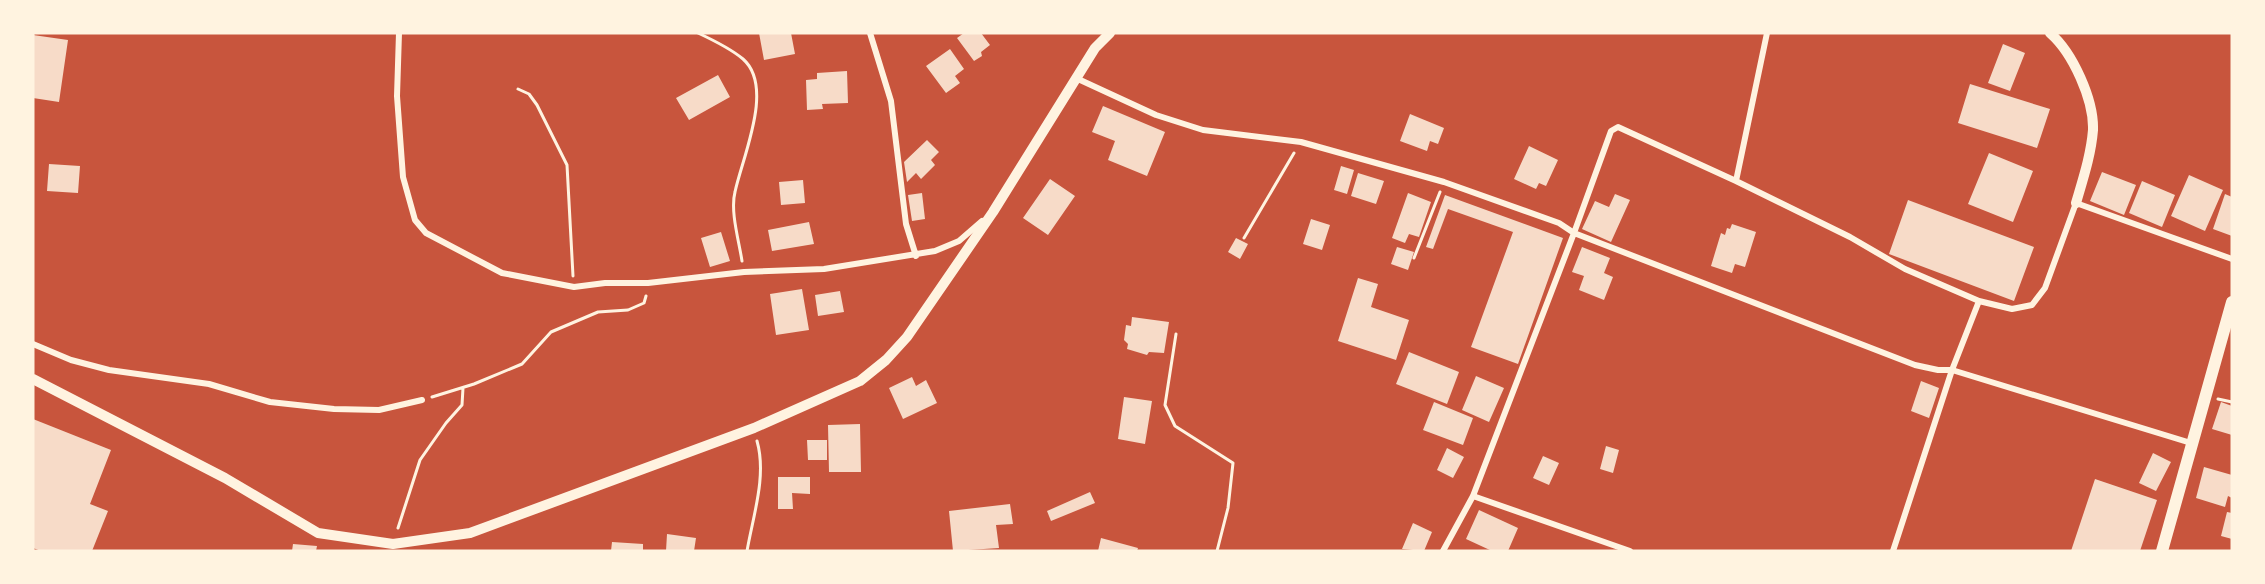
<svg xmlns="http://www.w3.org/2000/svg" width="2265" height="584" viewBox="0 0 2265 584" font-family="'Roboto Condensed',sans-serif">
<style>
.building{fill:#f7dbc8}
.lines{fill:none;stroke-linecap:round;stroke-linejoin:round}
.path{stroke:#fff3e0;stroke-width:3}
.minor{stroke:#fff3e0;stroke-width:6}
.tertiary{stroke:#fff3e0;stroke-width:10}
.secondary{stroke:#fff3e0;stroke-width:12}
</style>
<rect width="100%" height="100%" fill="#c8553d"/>
<!-- building -->
<path class="building" d="M759,33h32l4,21 -31,6z
M964,33h17l9,12 -9,7 1,4 -8,5 -17,-23z
M33,35l35,5 -9,62 -26,-4z
M2003,44l22,9 -15,38 -22,-8z
M950,49l14,20 -9,7 5,7 -14,10 -20,-27z
M847,71l1,32 -26,1 1,5 -16,1 -1,-30 11,-1v-6z
M718,75l12,22 -41,23 -13,-22z
M1970,84l80,25 -13,39 -79,-25z
M1103,106l62,26 -18,44 -39,-16 7,-19 -23,-9z
M1410,114l34,14 -6,16 -8,-3 -3,10 -27,-10z
M927,140l12,12 -8,8 4,5 -14,14 -5,-6 -9,9 -3,-20z
M1529,146l29,14 -12,26 -7,-3 -3,6 -22,-10z
M1989,153l44,18 -20,51 -45,-18z
M49,164l31,2 -2,27 -31,-2z
M1341,166l13,4 -7,24 -13,-4z
M2102,172l34,13 -12,30 -34,-14z
M1358,173l26,8 -8,23 -25,-8z
M2189,175l34,15 -18,41 -34,-15z
M1050,179l25,17 -27,39 -25,-17z
M803,180l2,23 -24,2 -2,-23z
M2142,181l33,14 -13,32 -33,-14z
M922,193l3,26 -13,2 -4,-26z
M1408,193l23,9 -12,35 -10,-3 -4,9 -13,-5z
M1615,194l15,6 -19,42 -29,-13 13,-28 14,6z
M2225,194l7,3v39l-19,-7z
M1445,195l118,43 -45,126 -47,-17 42,-115 -65,-23 -15,40 -7,-2z
M1908,200l126,47 -20,54 -125,-47z
M1311,219l19,6 -8,25 -19,-6z
M809,222l5,22 -42,7 -4,-21z
M1732,224l24,8 -11,35 -10,-3 -3,9 -21,-7 10,-33 4,2 2,-7 3,1z
M721,232l9,29 -20,6 -9,-29z
M1236,238l12,6 -8,15 -12,-7z
M1397,247l17,5 -6,18 -17,-6z
M1582,247l28,11 -6,15 9,4 -9,23 -25,-10 5,-14 -12,-4z
M1358,278l20,6 -7,23 38,13 -13,40 -58,-19z
M802,289l7,41 -33,5 -6,-41z
M840,291l4,21 -26,4 -3,-21z
M1132,317l37,5 -5,31 -15,-1 -2,3 -20,-6 1,-5 -4,-4 2,-15 5,1z
M1409,352l50,20 -12,32 -51,-20z
M1476,376l28,12 -15,34 -27,-12z
M912,377l4,9 10,-6 11,23 -34,16 -14,-31z
M1921,381l18,7 -10,30 -18,-7z
M1124,397l28,4 -7,43 -27,-5z
M1434,402l39,16 -10,27 -40,-15z
M2221,402l11,4v29l-20,-6z
M33,419l78,31 -21,54 18,7 -16,40h-51l-8,-3z
M860,424l1,48h-32l-1,-47z
M807,440h20v20h-19z
M1606,446l13,4 -6,23 -13,-4z
M1447,448l17,9 -11,21 -16,-8z
M2153,453l18,9 -15,29 -17,-8z
M1543,456l16,7 -10,22 -16,-7z
M2204,467l28,8v23l-4,-2 -3,11 -29,-9z
M778,477h32v17l-18,-1 1,16h-15z
M2095,479l62,21 -17,51h-69z
M1090,492l5,11 -44,18 -4,-10z
M1010,504l3,20 -17,1 3,23 -46,3 -4,-40z
M1479,510l39,18 -10,23h-16l-26,-12z
M2227,512l5,1v26l-11,-3z
M1413,523l19,9 -8,19 -22,-2z
M667,534l29,4 -2,13h-28z
M1101,538l37,10 -1,3h-39z
M612,542l31,2v7h-32z
M293,544l24,2 -1,5h-24z"/>
<g class="lines">
<!-- path -->
<path class="path" d="M698,33c15,7 32,15 45,26 32,28 -1,99 -8,133 -5,19 4,49 7,69
M518,89l11,5 8,11 30,60 6,111
M1244,238l50,-85
M1414,258l26,-66
M1176,334l-11,71 10,21 58,37 -5,45 -11,43
M432,397l42,-13 48,-20 29,-32 47,-20 30,-2 16,-7 2,-7
M2218,399l14,3
M398,528l22,-68 26,-37 16,-18 1,-17
M747,551c6,-35 20,-75 10,-110"/>
<!-- minor -->
<path class="minor" d="M399,33l-2,63 6,81 12,43 11,13 76,40 72,14 31,-4h43l96,-11 80,-3 111,-18 24,-10 23,-20
M870,33l21,68 15,123 10,32
M1078,79l78,36 47,15 98,12 143,40 115,41 15,10 341,132 23,5h14l239,73
M1736,181l31,-148
M33,344l38,16 38,10 100,14 61,18 64,7 45,1 43,-10
M1473,496l157,55
M1443,551l30,-55 101,-263 37,-102 7,-4 118,54 114,56 55,32 74,32 33,8 20,-4 13,-17 31,-85 156,56
M1893,551l59,-181 27,-69"/>
<!-- tertiary -->
<path class="tertiary" d="M2050,33c23,20 44,67 43,97 -2,25 -10,49 -17,73
M33,379l192,99 93,55 75,11 77,-11 284,-105 106,-47 26,-21 21,-23 86,-125 102,-164 15,-15"/>
<!-- secondary -->
<path class="secondary" d="M2162,551l70,-249"/>
</g>
<!-- border -->
<rect width="2265" height="584" fill="none" stroke="#fff3e0" stroke-width="69"/>
</svg>
